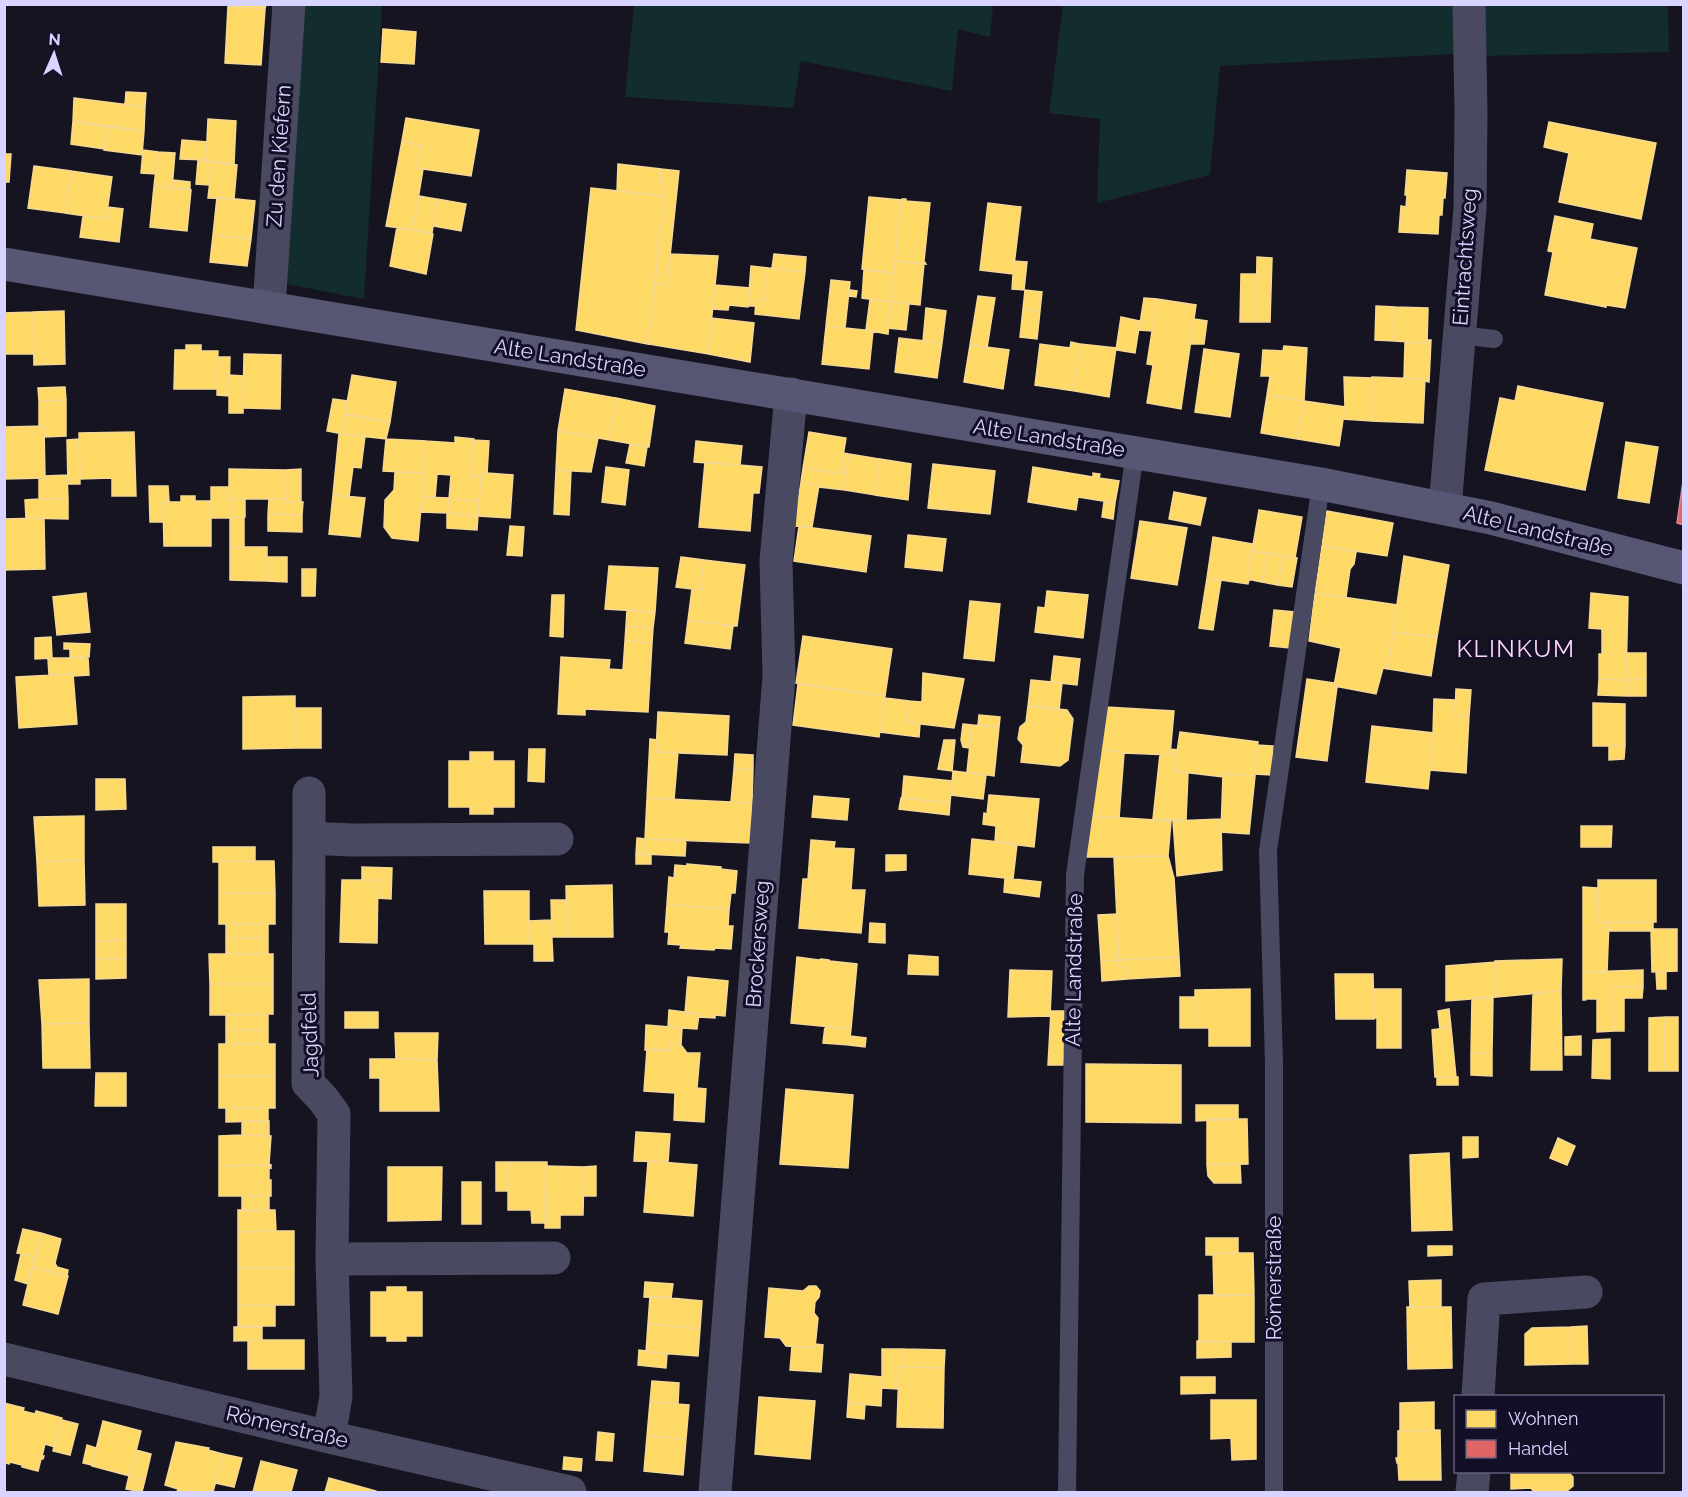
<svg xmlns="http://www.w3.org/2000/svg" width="1688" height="1497" viewBox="0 0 1688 1497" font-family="Raleway,sans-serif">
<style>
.green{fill:#132c2d}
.homes{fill:#ffd966;stroke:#f4d894;stroke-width:1.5}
.shops{fill:#e06666;stroke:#de8794;stroke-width:1.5}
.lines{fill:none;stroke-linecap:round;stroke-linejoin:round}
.service{stroke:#4a4962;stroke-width:18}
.minor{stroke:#4a4962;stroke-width:33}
.secondary{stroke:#575674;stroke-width:33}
.labels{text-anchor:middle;stroke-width:6;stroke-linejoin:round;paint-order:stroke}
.street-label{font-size:21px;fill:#d9d4ff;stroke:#130f26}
.quarter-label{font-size:24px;letter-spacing:1.5px;fill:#ffd6f0;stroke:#130f26}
</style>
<rect width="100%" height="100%" fill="#161421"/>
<!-- green -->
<path class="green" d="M298,5h84l-18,294 -78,-15z
M634,5v-1l359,1 -3,32 -32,-8 -6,62 -151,-30 -8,47 -168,-11z
M1063,5h392l1,49 -236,12 -10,109 -113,28 3,-84 -51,-6z
M1480,5h188l1,47 -187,4z"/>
<!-- homes -->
<path class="homes" d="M229,4h37l-1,5 -36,-3z
M228,6l37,3 -4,56 -36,-2z
M383,29l33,3 -2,32 -33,-2z
M126,92l20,1 -1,14 -20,-2z
M74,98l71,9 -1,24 -71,-10z
M406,118l73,12 -8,46 -54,-8 4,-23 -19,-4z
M208,119l28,2 -2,43 -28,-3z
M73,121l35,6 -4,22 -33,-5z
M1549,122l107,21 -15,76 -82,-17 10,-49 -25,-6z
M108,127l36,4 -2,24 -38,-5z
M182,140l25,2 -1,18 -26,-1z
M402,141l19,4 -4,23 6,1 -10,61 -27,-4z
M143,150l15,2 -2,22 -15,-1z
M158,152l17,1 -3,35 -18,-2z
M4,154h7l-2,28h-5z
M198,160l14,2 -3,23 -13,-1z
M212,162l25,3 -3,34 -26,-1z
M618,164l43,5 -1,9h3l-2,18 -44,-5z
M34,166l37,5 -6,42 -37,-5z
M661,169l18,2 -12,114 -12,-1 9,-88h-3l2,-18h-3z
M1407,170l40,3 -2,25h-2l-1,17h-3l-1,19 -39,-2 2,-26 5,1 1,-12h-2z
M71,171l41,6 -6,42 -41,-6z
M173,180l17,2v7l-18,-1z
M154,186l37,4 -4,41 -37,-4z
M591,188l73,8 -16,148 -72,-14z
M419,196l18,3 -5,34 -19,-3z
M217,197l38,4 -4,38 -38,-4z
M869,197l32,3 -7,73 -32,-4z
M437,199l29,5 -5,27 -28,-5z
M902,199h4v2l24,2 -6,58 2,3 -31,-3z
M988,203l33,4 -8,67 -33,-4z
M108,207l15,2 -4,33 -39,-5 3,-21 23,3z
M1555,216l38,8 -3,15 47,9 -12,60 -19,-3v2l-61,-12 8,-43 -5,-1z
M397,227l36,7 -7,40 -36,-8z
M213,235l38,4 -4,27 -37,-4z
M670,254l48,2 -10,98 -60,-10 7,-60 12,1z
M774,254l32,3 -1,15 -33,-4z
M1257,257l15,1 -2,64h-14z
M895,261l29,3 -4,41 -29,-3z
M1014,261l13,1 -3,28 -12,-1z
M751,266l17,2 -4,33 -8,-1v6h-8z
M768,268l37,4 -6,47 -44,-5 1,-14 8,1z
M864,270l30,3 -3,29 -29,-4z
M1241,274h15v48h-16z
M831,280l19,2 -5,46 -19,-2z
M715,285l35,3 -2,19 -19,-2 -1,5 -16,-1z
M850,290l7,1 -1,6 -7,-1z
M1025,290l17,2 -2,19 -17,-2z
M978,296l17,2 -8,50 -17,-3z
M1144,298l13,1 -5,32 -13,-1z
M870,299l21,3 -3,32 -22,-4z
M1157,299l39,6 -15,104 -34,-6 6,-38 -6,-1z
M891,302l18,2 -3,26 -18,-2z
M1376,306l19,1 -1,34 -19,-1z
M1395,307l33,1 -1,35 -33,-2z
M926,308l20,3 -4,32 -19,-2z
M1023,309l17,2 -3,28 -17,-2z
M64,311l1,53 -31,1 -1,-53z
M33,312l1,42h-30v-41z
M1121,317l19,4 -5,32 -19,-3z
M711,318l43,5 -4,39 -42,-8z
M1194,319l13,2 -3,23h-14z
M826,326l47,5 -4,38 -47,-5z
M899,338l43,5 -5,35 -42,-6z
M1427,340h4l-2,42 -4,-1v-2l-21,-1 1,-36 22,1z
M1071,342l9,2 -6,47 -39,-6 5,-41 30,4z
M1080,344l36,4 -7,49 -35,-6z
M186,345h15v6h17l-1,38h-43l1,-39h11z
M970,345l39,5 -6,39 -39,-7z
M1284,346l23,2 -3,53 -37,-6 3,-19h-9l2,-26 20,1z
M1204,349l35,5 -9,63 -35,-5z
M244,354l37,1 -1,54 -37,-1z
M218,357h12l-1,39 -12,-1z
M229,375l15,1 -1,37h-14z
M352,375l44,7 -6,40 -45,-8z
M1344,377l28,1 -1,43 -28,-2 2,-12z
M1372,377l53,2 -2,44 -52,-2z
M1518,386l85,17 -18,87 -100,-20 15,-72 15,3z
M65,387l1,13 -27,1 -1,-13z
M565,389l51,9 -7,42 -51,-9z
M1267,395l37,6 -7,38 -36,-6z
M616,398l39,8 -6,41 -40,-7z
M333,399l14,2 -4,33 -16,-3z
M66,400v36l-22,1v-11l-5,1v-26z
M1304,401l41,6 -6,39 -42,-7z
M346,415l44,7 -4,17 -43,-5z
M44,426l1,52 -39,1 -1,-52z
M558,431l40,7 -7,34 -35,-2z
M134,432l2,64h-24v-18l-32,1 -1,-46z
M809,432l37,6 -6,36 -37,-6z
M339,434l26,2 -4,32 -8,-1 -4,30 -16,-2z
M455,437l19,2 -3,38h10l-2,24 -30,-2 2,-24 -14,-1 -2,24 -13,-1 4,-56 29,2z
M79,439l1,45h-12l-1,-44z
M386,439l40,2 -2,32 -41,-2z
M473,440l16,1 -2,33h-6v3h-10z
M696,441l46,5 -2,19 -46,-3z
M1626,442l32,5 -9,56 -31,-5z
M630,444l17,3 -3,19 -18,-3z
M844,453l5,1 -5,36 -25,-3v-2l-18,-3 2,-14 37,6z
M849,454l31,5 -5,36 -31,-5z
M880,459l31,5 -3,36 -33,-5z
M705,462l57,5 -3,26h-6l-3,38 -51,-4z
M933,464l62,7 -5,43 -62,-6z
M606,467l23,3 -4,35 -23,-3z
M1033,467l60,10v-4l7,1 -1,4 20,3 -4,22 -37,-6 -2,13 -48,-8z
M229,469l56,1 1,29h-57z
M301,469v33h-15l-1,-32z
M556,470l15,1 -2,44 -15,-1z
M395,472l29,1 -6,68 -26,-3 -8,-11 1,-27 9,-10z
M487,473l26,2 -3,43 -32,-2 3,-42z
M67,475l1,24h-29v-20l6,-1v-2z
M801,482l18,3 -7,42 -18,-1z
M149,486h19l1,15 -6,1v20h-13z
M211,487h18l1,31h-19z
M1174,492l32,6 -6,27 -31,-6z
M333,495l32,3 -5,39 -31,-3z
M181,496h14v5h16v45h-47l-1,-44h18z
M422,497l27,1 -2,15 -26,-1z
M39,499h29v20l-42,-1 -1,-18z
M229,499h16v18l-15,1z
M269,499h17v3h17l-1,13 -34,-1z
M449,499l30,2 -1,15 -31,-3z
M1104,502l11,1 -2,16 -11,-2z
M1259,510l43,7 -7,41 -43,-7z
M1327,511l66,12 -6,33 -65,-10z
M447,513l31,3 -1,14 -30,-2z
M268,514l34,1v17l-34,-1z
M244,517v30h-14v-29z
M44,518l1,51 -41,1v-51z
M1140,521l47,7 -10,57 -46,-7z
M510,526l14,1 -2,29 -15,-1z
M799,526l72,10 -5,36 -72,-11z
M908,535l38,4 -4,32 -37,-4z
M1213,537l40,7 -6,35 2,1 -1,4 -41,-6z
M1322,546l34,6 -2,12 -4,5 -4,28 -31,-4z
M230,547h37v34l-37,-1z
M1252,551l16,2 -6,29 -15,-3z
M1268,553l15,3 -5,29 -16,-3z
M1283,556l14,2 -5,29 -14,-2z
M1404,556l45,9 -12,72 -44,-5z
M267,557h20v25l-20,-1z
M681,557l23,3 -4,30 -24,-3z
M704,560l41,5 -8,61 -49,-6 4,-31 8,1z
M609,566l49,2 -3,44 -50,-3z
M302,569h14l-1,27h-13z
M1207,578l14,2 -8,50 -14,-2z
M1047,591l41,4 -5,43 -48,-6 3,-25 7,1z
M86,593l4,39 -33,3 -4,-38z
M1315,593l82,12 -9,64 -5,-1 -7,26 -42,-8 7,-38 -32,-7z
M1591,593l37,4 -2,83 -27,-1v-25h3v-25l-13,-1z
M552,595h12l-1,42 -13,-1z
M970,601l30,3 -6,57 -30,-3z
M627,610l28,2 -2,16 -27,-2z
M1274,610l21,2 -5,36 -20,-2z
M688,620l45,6 -3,23 -45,-6z
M626,626l27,2 -1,15 -27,-2z
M1393,632l44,5 -6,39 -43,-7z
M803,636l89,13 -7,47 -89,-13z
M51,637l1,21 -17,1v-21z
M625,641l27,2 -4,69 -63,-3v6l-27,-1 3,-57 49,3 -1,9 14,1z
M64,643l26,1 -1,13 -19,1v-9h-6z
M1626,653h20v26l-20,1z
M1054,656l26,3 -3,26 -26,-3z
M52,658h36l1,17 -15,1 -1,-2 -24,1 -1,-16z
M923,673l41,6 -10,49 -49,-6 4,-21 13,1z
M73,674l4,50 -58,4 -3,-51z
M1307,679l28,4 -1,3 3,1 -10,74 -31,-4z
M1599,679l27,1v16l-28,-1z
M1646,679v17h-20v-16z
M1031,680l31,3 -3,27 -31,-4z
M798,684l87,12 -6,41 -86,-12z
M1456,689l15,1 -2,26 -14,-1z
M295,696v52l-52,1v-52z
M885,698l24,3 -4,21 15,2 -1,13 -39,-5z
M1434,699l21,1v15l14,1 -3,57 -36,-3 4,-37h-1z
M1593,703l32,1v42h-32z
M1028,706l39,4 6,9 -5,41 -8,6 -39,-4 2,-17 -5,-6 2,-12 6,-5z
M1106,707l68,4 -4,44 -46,-2 -23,-4z
M295,708h26v40h-26z
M658,712l71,4 -2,39 -71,-3z
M979,715l21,2 -1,10 -21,-2z
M963,724l9,1 -3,23 -6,-1 -2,-7z
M972,725l27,2 -5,49 -27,-4z
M1372,726l62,7 -6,56 -62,-7z
M1180,732l78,10 -3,34 -32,-2v3l-49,-6z
M650,739l7,1 -1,12h22l-4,48 -27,-2z
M944,740h11l-3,31 -14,-2z
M1258,745l15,1 -2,29 -16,-1z
M1609,746h16l-1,13 -15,1z
M529,749h16l-1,33 -16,-1z
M1101,749l23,4 -5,65 -27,-2z
M1170,749l8,1 -4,21 14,2 -2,47 -33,-1 7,-65 10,1z
M470,752h23v9h21v46h-21v7h-23v-7h-21v-46h21z
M735,754l18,1v14h-19z
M734,769h19l-1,34 -21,-1z
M953,771l33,4 -3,24 -32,-4z
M1223,774l32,2 -6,58 -28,-2z
M904,776l48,5 -2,22 -48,-5z
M96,779h29l1,30 -30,1z
M989,795l50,4 -5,48 -39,-5 1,-16 -13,-2 1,-11 3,1z
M814,796l35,3 -2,21 -35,-3z
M647,798l105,5 -2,40 -105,-4z
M901,798l49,5 -1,12 -50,-6z
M84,816v44l-47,2 -3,-45z
M1092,816l79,5 -3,35 -82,1z
M1221,819l1,51 -45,6 -4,-55z
M1581,826h31l-1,21h-30z
M637,838l8,1 -1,15h-8z
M645,839l41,1 -1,16 -41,-2z
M972,839l45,5 -4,35 -44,-5z
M811,840l24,2 -1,6 20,1 -3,41h14l-4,43 -62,-5 4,-49h5z
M213,847h42v14h-36v1h-6z
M636,854l15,1v9h-15z
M886,855h20v15l-20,1z
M1168,856l6,22 5,79 -60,3 -5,-103z
M84,860l1,45 -46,1 -2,-44z
M219,861h55l1,32h-56z
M687,864l34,3v2l16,2 -2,22h-4l-2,17 -62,-6 2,-27 5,1 1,-13 12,1z
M362,867l30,1 -1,31 -13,-1v-18h-16z
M1005,878l36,4 -2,15 -35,-5z
M342,880h36l-1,63 -37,-1z
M1598,880h58v42h-58z
M612,885l1,52h-46l-1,-51z
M1583,887l14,1 1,34h11l-2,50h-24z
M484,891h45v53h-44z
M219,893h56v31h-56z
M551,900h15l1,37h-15z
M96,904h30v36l-30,1z
M667,904l62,6 -1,16h5l-2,23 -16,-1 -1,2 -34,-2 1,-3 -13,-1 1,-12h-4z
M1117,914l2,46 -18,1 -3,-46z
M551,920l2,41h-19v-17h-5v-23z
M1609,922h44v8l-2,1h-42z
M870,923l15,1v19l-16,-1z
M226,924h42v14h-42z
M1651,929h26v42l-25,1z
M226,938h42v16h-42z
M126,940v19h-30v-18z
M209,954h64v30h-63z
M909,955l29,2v18l-30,-1z
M797,957l22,3 2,-1 8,1 1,1 27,3 -6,65 -60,-6z
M1179,957l1,19 -53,3v-10l-8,-3v-6z
M96,959h30v19l-30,1z
M1562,959l-1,32 -64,6 -2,-36z
M1119,960v6l8,3v10l-25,2 -1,-20z
M1496,962l1,35 -51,4v-35z
M1010,970l42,1 -2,45 -42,1z
M1643,970v17h-30l1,44 -17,1v-33h-13l1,1h-2v-28z
M1666,971v18h-9l-1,-17z
M1335,974h38l1,45h-38z
M688,977l40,4 -3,35 -10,-1v3l-16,-1v-3l-14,-1z
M89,979v44l-47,1 -3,-44z
M210,984h63v30l-63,1z
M1613,987h30l-1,11h-18v33h-10z
M1250,989v57h-41v-18h-14v-38z
M1373,989h28v59h-24v-30h-3z
M1561,991l1,79h-31l2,-77z
M1180,997h15v31h-15z
M1493,997l-1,56h-21l1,-55z
M1449,1009l2,18 -11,2 -2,-18z
M669,1010l30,4 -2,15 -29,-2z
M1051,1011h14l-2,54h-15z
M345,1012h33v16h-33z
M268,1014v16h-42v-15z
M1665,1017h13v54h-13z
M1665,1017v54h-16v-53z
M89,1023l1,45h-47l-1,-44z
M646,1025l36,3 -1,17 -10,-1v6h-26z
M825,1026l26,3 -2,16 -26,-2z
M1451,1027l5,50h-21l-3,-47z
M226,1030h42v14h-42z
M395,1033h43l-1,27h-13v-1h-28z
M850,1036l16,2 -1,9 -16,-2z
M1581,1036v19h-16v-18z
M1610,1039v40l-18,-1 1,-38z
M219,1044h56v32h-56z
M671,1044l10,1 6,8h13l-3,35 9,1 -2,33 -30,-2 1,-27 -31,-2 3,-42 24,1z
M1471,1053h21v23l-21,-1z
M370,1059h54v1h13l2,51h-59v-33h-10z
M1086,1064l95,1v58l-95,-1z
M96,1073h30v33h-31z
M219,1076h56v32h-56z
M1437,1077h21v8h-21z
M786,1089l67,6 -5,73 -68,-4z
M1196,1105h42v14l-42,2z
M226,1108h42v13l-42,1z
M1207,1119h40l1,45 -41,1z
M242,1121h27v15l-27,-1z
M636,1132l34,2 -2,28 -34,-1z
M242,1135l29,1 -2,28 2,1 -52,1v-30z
M1463,1137h15v20l-15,1z
M1558,1138l17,8 -8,19 -17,-7z
M1449,1153l3,77 -40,1 -2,-76z
M648,1161l49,4 -4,51 -49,-4z
M496,1162h12v29h-12z
M508,1162h39l-1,61h-14l-1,-13h-23z
M1240,1164l1,19h-27l-6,-7 -1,-11z
M271,1165v3l-2,-1v13h2v16h-52v-30z
M546,1166l38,1 -1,48h-23v13h-15z
M596,1166v30h-13l1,-29z
M388,1167h54l-1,53 -53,1z
M462,1182h19v42h-19z
M242,1196h27v14l-27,1z
M238,1210h37l1,21 -38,1z
M23,1229l18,4 -5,24 -19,-4z
M276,1231h18v37h-56v-36z
M41,1233l20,6 -6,24 2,4 11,3 -1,6 -34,-9z
M1206,1238h32v15h-25v2h-7z
M1428,1246h24v9l-24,1z
M1213,1253h40l1,42 -40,1z
M21,1254l15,3 -8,27 -13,-4z
M32,1267l36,9 -10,38 -35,-9z
M238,1268h56v37h-56z
M1441,1280v27l-31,1 -1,-27z
M645,1282l28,2 -2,14 -27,-1z
M809,1286h7l4,5 -1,6 -4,5 -1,11 4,5 -3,30 -29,-2 -6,-8 -15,-1 4,-49 34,3z
M387,1287h19v5h16v44h-16v5h-19v-5h-16v-44h16z
M1199,1295h55v47h-55z
M650,1296l52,5 -2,28 -52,-5z
M238,1305h37v21h-37z
M1407,1307h44l1,61 -44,1z
M648,1324l52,5 -2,27 -52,-4z
M1587,1326l1,38h-16l-1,-37z
M234,1327h28v13l-28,1z
M1571,1327l1,37 -47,1v-31l7,-6z
M262,1340h42v29h-56v-28z
M1197,1341l34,1v15l-34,1z
M816,1344l7,1 -2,27 -31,-2 2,-24 23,2z
M882,1349h22l-1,18h-4l-1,22 -16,-1z
M904,1349l41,1 -1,18 -41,-1z
M639,1350l28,4 -1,14 -28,-3z
M899,1367l45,1 -1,60 -46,-1z
M850,1374l32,3 -1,29 -33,-3z
M1181,1377h34v16l-34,1z
M652,1381l27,2 -1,21 -28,-2z
M759,1397l56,4 -5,58 -55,-5z
M1211,1400h45v59l-24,1 -1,-22 -20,1z
M650,1402l39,3 -3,34 -39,-3z
M1434,1402v28l-34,1v-28z
M4,1403l20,5 -1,3 12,3 1,-3 26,7 -7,29 -10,-3 -3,12h2l-1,3h-2l-3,12 -16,-4v-2l-12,-3 -1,2 -5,-2z
M848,1403l17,1 -1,15 -17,-2z
M62,1420l16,4 -8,31 -17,-4 1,-5 1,1z
M103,1421l38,10 -11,45 -38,-10z
M1440,1430l1,50h-42l-1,-17h-1l-1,-5h2v-27z
M598,1432l16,2 -2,27 -16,-1z
M647,1436l39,3 -3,36 -39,-4z
M176,1442l33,6 -1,2 15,4 -10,38h-36l1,-3 -13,-4z
M87,1445l9,3 -4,17 -9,-2z
M136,1450l15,4 -6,26 -15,-4z
M223,1454l19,4 -8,29 -19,-4z
M564,1457l18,2 -1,12 -18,-2z
M261,1461l36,9 -6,22h-38z
M1511,1472h59v2l3,3v9l-6,5 -33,1 -3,-4 -20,1z
M129,1476l16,4 -3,12 -16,-3z
M329,1478l47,13v1h-51z"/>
<!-- shops -->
<path class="shops" d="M1683,481h1v44l-7,-2z"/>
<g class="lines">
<!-- service -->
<path class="service" d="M1459,335l35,4
M1067,1492l8,-617 60,-423
M1274,1492v-429l-6,-212 53,-367"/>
<!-- minor -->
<path class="minor" d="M269,308l20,-304
M1445,508l25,-300 1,-96 -2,-108
M309,838v-45
M332,1259l222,-1
M4,1359l325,78 241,55
M1478,1396l6,-97 102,-7
M329,1437l7,-41 -4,-137 2,-145 -11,-15 -15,-16 1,-245 42,2 206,-1
M715,1492l64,-816 -3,-115 15,-167
M1472,1492l2,-20"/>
<!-- secondary -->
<path class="secondary" d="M4,264l806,134 511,86 170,34 193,50"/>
</g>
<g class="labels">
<!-- street labels -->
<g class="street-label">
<text transform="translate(279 156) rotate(-86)" y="7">Zu den Kiefern</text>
<text transform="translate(1465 257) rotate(-86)" y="7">Eintrachtsweg</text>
<text transform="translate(570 358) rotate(9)" y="7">Alte Landstraße</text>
<text transform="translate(1049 438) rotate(9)" y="7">Alte Landstraße</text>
<text transform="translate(1538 531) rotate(14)" y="7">Alte Landstraße</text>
<text transform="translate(758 944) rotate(-86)" y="7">Brockersweg</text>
<text transform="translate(1074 970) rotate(-89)" y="7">Alte Landstraße</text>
<text transform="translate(310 1035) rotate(-92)" y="7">Jagdfeld</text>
<text transform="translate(1274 1278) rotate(-90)" y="7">Römerstraße</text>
<text transform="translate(287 1427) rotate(13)" y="7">Römerstraße</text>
</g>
<!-- quarter labels -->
<g class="quarter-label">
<text x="1516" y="657">KLINKUM</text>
</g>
</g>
<!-- border -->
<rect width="1688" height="1497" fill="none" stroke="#d9d4ff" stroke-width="12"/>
<!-- legend -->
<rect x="1454" y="1395" width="210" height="78" fill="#130f26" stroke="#625e7d" stroke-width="1.5"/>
<rect x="1466" y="1410" width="30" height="18" fill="#ffd966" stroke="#625e7d" stroke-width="1.5"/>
<text x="1508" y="1425" font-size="18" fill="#d9d4ff">Wohnen</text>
<rect x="1466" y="1440" width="30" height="18" fill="#e06666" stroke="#625e7d" stroke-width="1.5"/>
<text x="1508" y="1455" font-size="18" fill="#d9d4ff">Handel</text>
<!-- north arrow -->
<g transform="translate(54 54) rotate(3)" stroke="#130f26" stroke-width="4.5" paint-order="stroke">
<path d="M0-4.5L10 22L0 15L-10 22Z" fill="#d9d4ff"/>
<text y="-9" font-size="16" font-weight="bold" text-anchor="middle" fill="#d9d4ff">N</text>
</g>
</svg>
